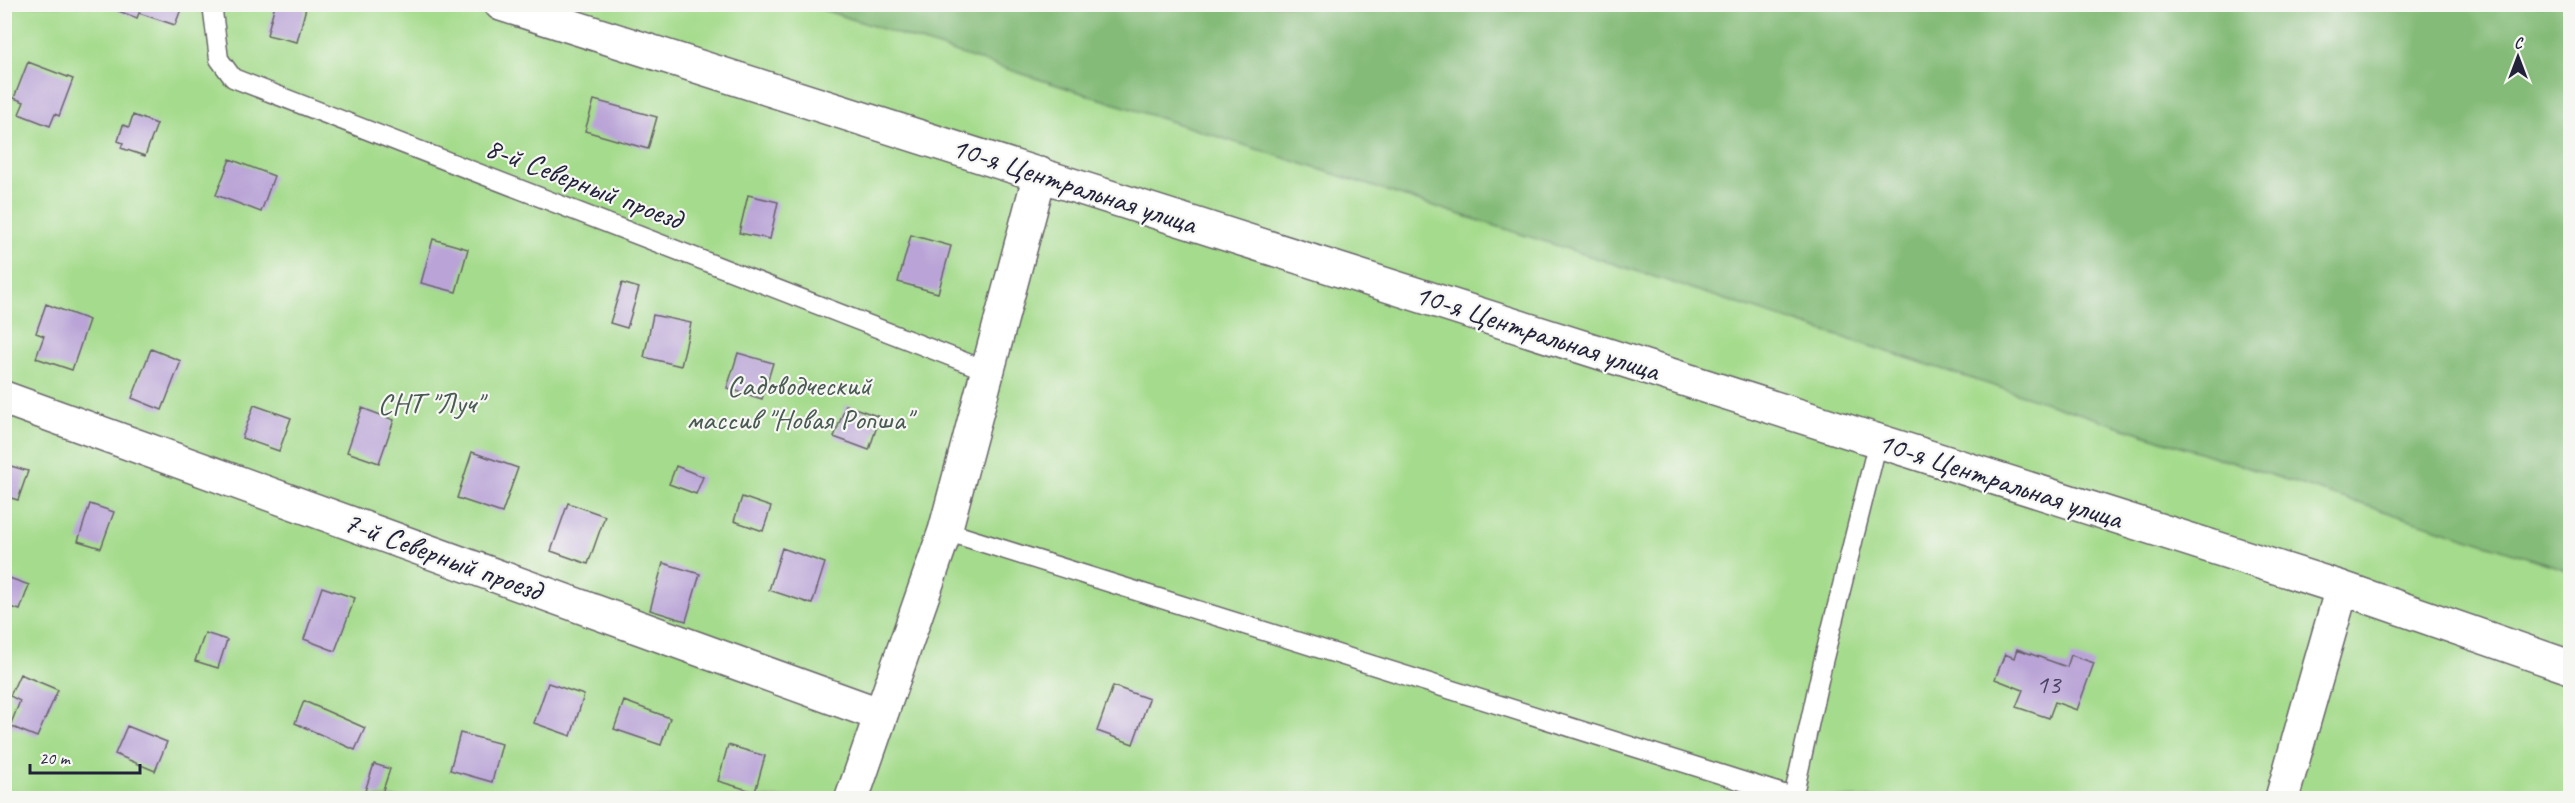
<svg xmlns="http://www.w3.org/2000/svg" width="2575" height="803" viewBox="0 0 2575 803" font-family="Caveat,sans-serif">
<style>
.green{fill:#a5db8c;stroke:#647e64;stroke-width:1.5}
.forest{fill:#84bb78;stroke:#536e5a;stroke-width:1.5}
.building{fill:#baa4d7}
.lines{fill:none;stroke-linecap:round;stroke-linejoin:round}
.lane-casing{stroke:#686469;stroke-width:21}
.street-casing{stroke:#686469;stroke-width:36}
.lane{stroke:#fff;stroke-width:18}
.street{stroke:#fff;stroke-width:33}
.labels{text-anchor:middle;stroke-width:4.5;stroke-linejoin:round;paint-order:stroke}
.number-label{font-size:27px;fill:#484262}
.street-label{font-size:30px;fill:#22223b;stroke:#f6f6f2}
.park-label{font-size:30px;fill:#495a53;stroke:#f6f6f2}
</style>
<rect width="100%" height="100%" fill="#f6f6f2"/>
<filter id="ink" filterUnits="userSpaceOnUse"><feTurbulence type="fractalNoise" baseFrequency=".0167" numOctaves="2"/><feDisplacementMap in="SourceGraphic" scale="12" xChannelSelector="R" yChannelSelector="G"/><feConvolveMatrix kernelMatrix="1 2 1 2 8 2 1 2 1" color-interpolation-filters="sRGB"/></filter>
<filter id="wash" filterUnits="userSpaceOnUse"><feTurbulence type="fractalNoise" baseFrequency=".008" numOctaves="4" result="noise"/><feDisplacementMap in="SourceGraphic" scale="24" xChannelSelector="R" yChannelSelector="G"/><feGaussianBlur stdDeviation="1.35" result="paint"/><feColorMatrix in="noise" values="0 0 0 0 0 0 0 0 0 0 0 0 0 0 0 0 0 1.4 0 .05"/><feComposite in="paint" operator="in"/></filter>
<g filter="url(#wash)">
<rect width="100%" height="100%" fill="#e9e0be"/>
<!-- green -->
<path class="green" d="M5,5h1094l1471,212v581h-2565z"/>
<!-- forest -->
<path class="forest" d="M808,5h1762v566z"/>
<g id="blocks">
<!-- building -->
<path class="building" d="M100,4h83l-8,21 -36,-12 -2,5z
M275,4h32l-10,38 -30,-7z
M28,62l45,17 -14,37 -4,-2 -5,12 -31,-12 5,-12 -10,-4z
M594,100l63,17 -9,32 -63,-18z
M133,115l24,9 -12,32 -24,-8 2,-5 -5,-2 5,-16 6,2z
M230,159l44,17 -13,36 -45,-17z
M748,195l30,7 -8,37 -31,-6z
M911,235l40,11 -13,47 -40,-11z
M433,239l35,10 -12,43 -35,-9z
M622,283l17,5 -12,40 -17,-5z
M46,304l43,16 -17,50 -36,-12 8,-22 -8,-3z
M653,315l38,8 -10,43 -37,-9z
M151,349l30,12 -19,49 -30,-12z
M738,353l35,10 -11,36 -35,-11z
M254,405l37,13 -12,33 -37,-13z
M846,405l34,12 -11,33 -35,-13z
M362,408l32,12 -15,43 -32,-11z
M472,452l46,16 -16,45 -45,-15z
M4,464l24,7 -10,29 -14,-4z
M676,466l27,11 -7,17 -27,-10z
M742,497l29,10 -8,24 -29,-10z
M568,503l37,13 -17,48 -37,-13z
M90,504l24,8 -13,36 -23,-7z
M782,548l43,15 -13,41 -43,-14z
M663,563l37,11 -14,47 -36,-11z
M4,576l25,9 -9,25 -16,-5z
M322,587l33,11 -20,53 -31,-12z
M205,633l22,7 -9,28 -23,-7z
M2017,649l50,18 4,-12 23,8 -17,47 -22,-8 -6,16 -33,-11 7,-17 -28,-11 10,-25 9,4z
M20,674l38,16 -21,47 -27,-11 10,-25 -10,-5z
M548,683l36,12 -13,41 -37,-13z
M1113,686l36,13 -16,45 -36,-13z
M304,701l61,27 -10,22 -60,-27z
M624,701l46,17 -9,27 -47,-16z
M127,726l40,16 -12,29 -40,-17z
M460,733l42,11 -10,38 -42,-12z
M728,745l37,11 -10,36 -37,-11z
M374,764l16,5 -9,27 -16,-5z"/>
</g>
</g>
<g filter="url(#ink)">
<use href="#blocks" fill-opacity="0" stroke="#686469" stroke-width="1.5"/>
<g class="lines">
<!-- lane casing -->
<g class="lane-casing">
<path id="lane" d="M212,4l7,55 14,19 755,293
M945,531l848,266
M1793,798l30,-136 55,-221"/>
</g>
<!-- street casing -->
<g class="street-casing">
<path id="street" d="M501,4l1841,584 228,79
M4,398l877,317
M852,798l93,-267 95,-357
M2282,798l60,-210"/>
</g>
<!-- lane -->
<use href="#lane" class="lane"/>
<!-- street -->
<use href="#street" class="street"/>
</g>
</g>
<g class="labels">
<!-- number labels -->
<g class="number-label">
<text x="2048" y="693">13</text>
</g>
<!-- street labels -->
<g class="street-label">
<text transform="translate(584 183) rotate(21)" y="10">8-й Северный проезд</text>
<text transform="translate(1074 185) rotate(18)" y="10">10-я Центральная улица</text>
<text transform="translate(1537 332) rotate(18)" y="10">10-я Центральная улица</text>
<text transform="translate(2000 480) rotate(18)" y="10">10-я Центральная улица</text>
<text transform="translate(443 556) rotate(20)" y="10">7-й Северный проезд</text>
</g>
<!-- park labels -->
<g class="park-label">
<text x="799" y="395">Садоводческий<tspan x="799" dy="34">массив "Новая Ропша"</tspan></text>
<text x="430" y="413">СНТ "Луч"</text>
</g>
</g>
<!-- margin -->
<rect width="2575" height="803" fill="none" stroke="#f6f6f2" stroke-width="24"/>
<!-- north arrow -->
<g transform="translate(2518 57)" stroke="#f6f6f2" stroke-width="4.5" paint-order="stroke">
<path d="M0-4.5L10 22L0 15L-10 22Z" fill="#22223b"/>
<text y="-9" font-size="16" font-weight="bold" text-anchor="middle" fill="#22223b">С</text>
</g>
<!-- scale -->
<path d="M30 764v9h110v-9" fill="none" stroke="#22223b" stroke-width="3"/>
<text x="39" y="764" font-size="18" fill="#22223b" stroke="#f6f6f2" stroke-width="4.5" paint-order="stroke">20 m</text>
</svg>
